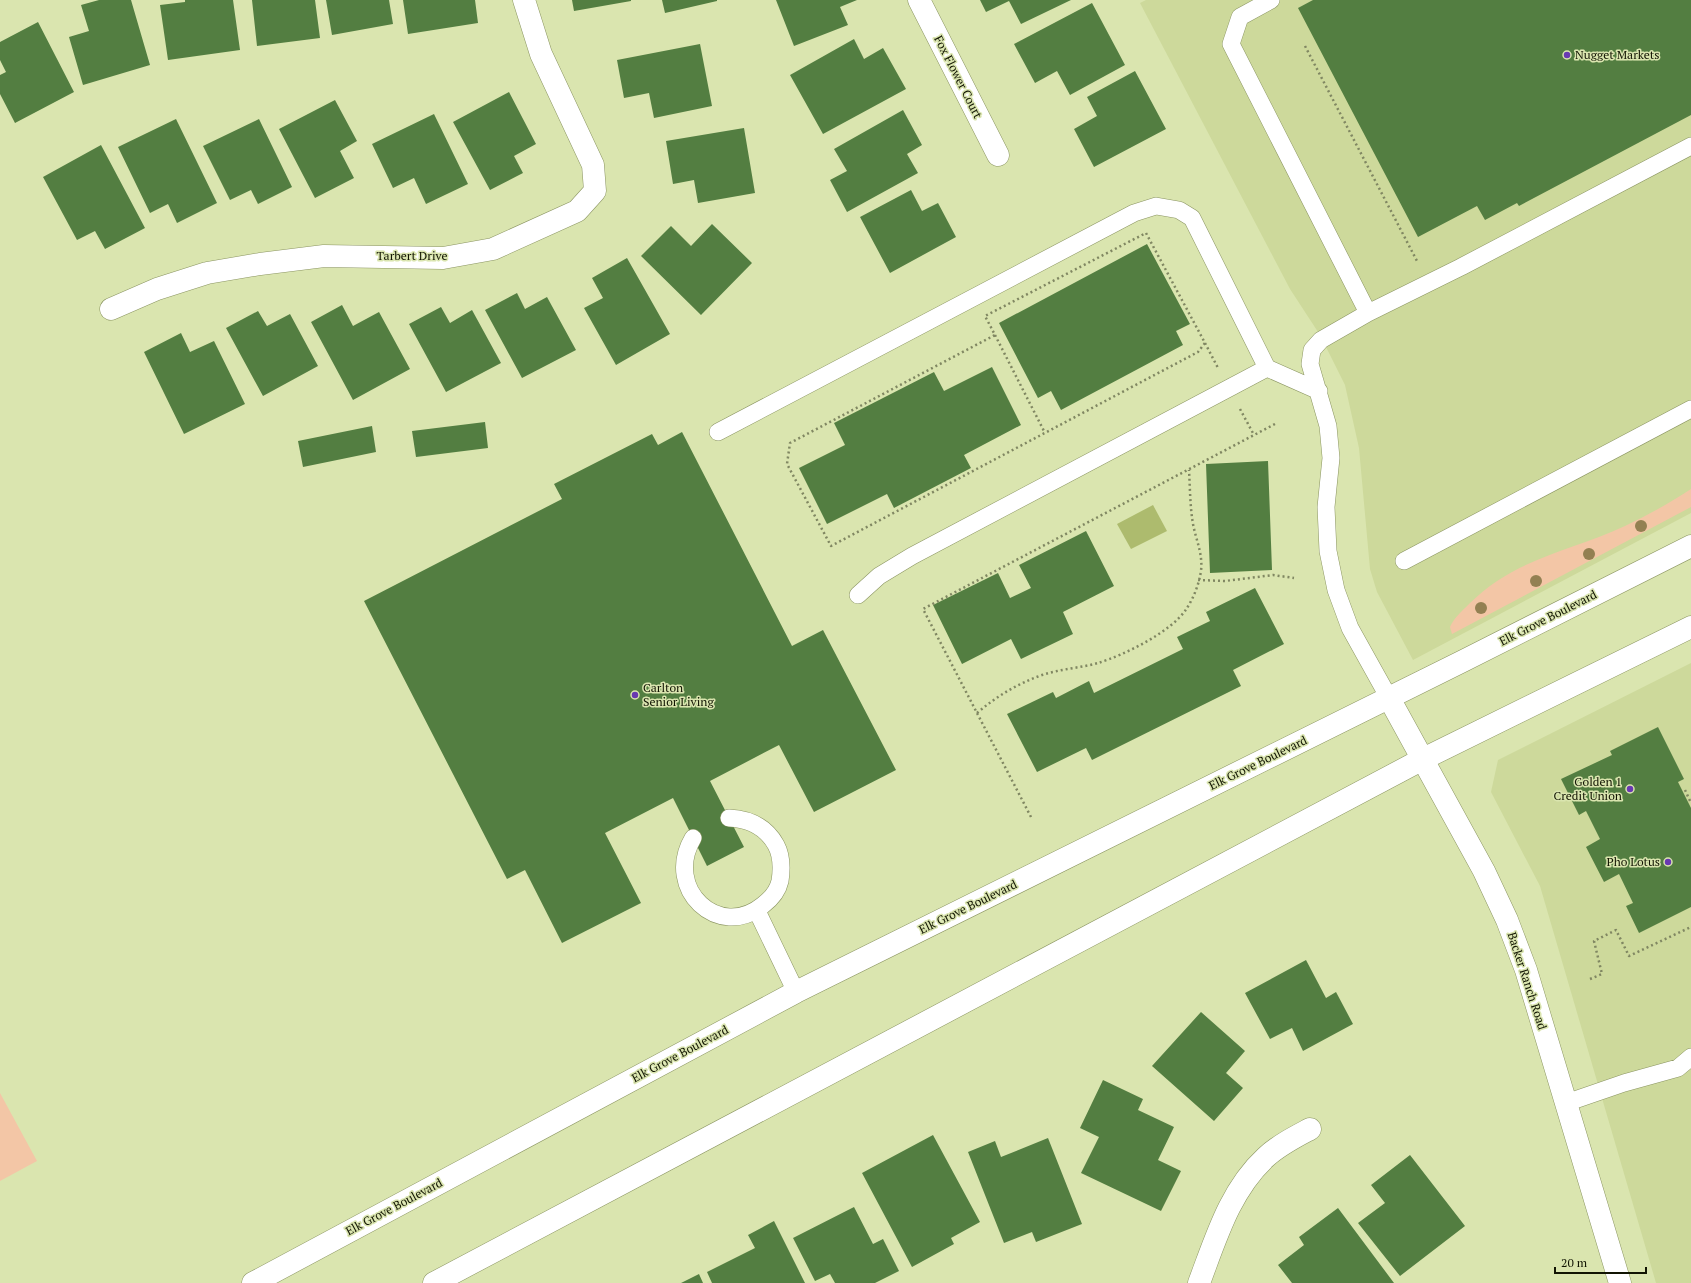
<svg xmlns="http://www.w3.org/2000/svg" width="1691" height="1283" viewBox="0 0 1691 1283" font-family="'PT Serif',serif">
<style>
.built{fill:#cdd99b}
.green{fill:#f3c6a6}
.water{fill:#adbb6e}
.building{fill:#537e41}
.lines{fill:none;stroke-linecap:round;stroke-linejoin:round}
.service-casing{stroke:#8b9562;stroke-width:18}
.minor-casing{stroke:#8b9562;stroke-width:23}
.tertiary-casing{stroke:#8b9562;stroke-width:23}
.secondary-casing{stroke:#8b9562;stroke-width:23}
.path{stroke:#808762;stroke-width:2.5;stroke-dasharray:2 3;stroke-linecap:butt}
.service{stroke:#fff;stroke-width:17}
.minor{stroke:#fff;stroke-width:22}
.tertiary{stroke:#fff;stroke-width:22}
.secondary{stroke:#fff;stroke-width:22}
.tree{fill:#938052}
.poi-dot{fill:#6939b1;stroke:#dae5af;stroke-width:1.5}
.labels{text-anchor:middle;stroke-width:3;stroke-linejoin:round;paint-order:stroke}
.poi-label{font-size:12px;fill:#111402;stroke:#dae5af;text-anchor:start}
.street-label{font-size:12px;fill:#111402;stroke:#dae5af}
</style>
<rect width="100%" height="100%" fill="#dae5af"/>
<!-- built -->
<path class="built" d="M1146,0h545v513l-278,147 -36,-68 -7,-23 -11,-121 -14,-63 -25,-50 -30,-46 -150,-286z
M1691,663v620h-35l-116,-397 -49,-94 7,-32z"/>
<!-- green -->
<path class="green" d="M1691,489v18l-239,127 -2,-7c4,-9 12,-16 19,-23 46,-46 100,-52 156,-78 23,-11 45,-23 66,-37z
M0,1093l37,68 -37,20z"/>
<!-- water -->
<path class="water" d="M1153,505l14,26 -36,18 -14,-25z"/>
<!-- building -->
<path class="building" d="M99,0h32l19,65 -67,20 -14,-48 20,-6 -8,-26z
M185,0h48l7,50 -72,10 -8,-55 25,-3z
M252,0h63l5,38 -63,8z
M326,0h63l4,24 -61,11z
M403,0h72l3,23 -70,11z
M572,0h59v1l-57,10z
M662,0h55v1l-52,12z
M776,0h81l-17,7 8,18 -54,21z
M980,0h91l-50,24 -12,-23 -23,11z
M1313,0h378v115l-172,91 -2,-3 -32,17 -8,-14 -59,31 -120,-229z
M1092,3l33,62 -55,30 -13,-24 -22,12 -21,-39z
M38,22l36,70 -59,31 -15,-29v-19l6,-3 -6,-12v-18z
M854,39l10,20 19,-11 23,41 -83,45 -33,-59z
M700,44l12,62 -58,12 -5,-25 -25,5 -7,-38z
M1135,71l31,58 -72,38 -20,-38 23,-13 -10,-19z
M509,92l27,52 -22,12 9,17 -33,17 -37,-68z
M335,100l22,41 -17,10 14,27 -39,20 -36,-69z
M903,110l19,35 -15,9 11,19 -71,39 -17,-32 17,-9 -13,-22z
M434,114l34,70 -42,20 -12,-26 -21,10 -21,-44z
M176,119l41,84 -40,20 -9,-19 -18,9 -32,-66z
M259,119l33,68 -34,17 -7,-14 -21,10 -27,-54z
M744,128l11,65 -57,10 -4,-23 -21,4 -7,-43z
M101,145l44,83 -40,21 -10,-18 -18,9 -34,-63z
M911,190l11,21 16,-8 18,34 -66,36 -30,-56z
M712,224l40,39 -51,52 -60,-59 30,-30 20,20z
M1147,244l43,80 -14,7 7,14 -122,65 -10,-19 -13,7 -39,-75z
M627,258l43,76 -54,31 -32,-57 19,-10 -11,-20z
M517,293l8,16 22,-12 29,53 -54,28 -37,-68z
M342,305l11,21 26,-14 31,57 -57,31 -42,-78z
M441,307l9,16 22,-13 29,53 -55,29 -37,-68z
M258,311l9,15 23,-12 28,52 -55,30 -37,-68z
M181,333l9,19 24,-11 31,63 -61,30 -40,-82z
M992,367l29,58 -57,30 7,13 -77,40 -7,-14 -60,30 -28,-56 46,-23 -11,-22 100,-51 10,19z
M485,422l3,26 -72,9 -4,-26z
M372,426l4,26 -73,15 -5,-26z
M682,432l110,214 31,-16 73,140 -82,42 -35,-67 -69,36 34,66 -37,19 -34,-68 -68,35 36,70 -79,40 -37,-73 -18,9 -143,-278 198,-102 -8,-15 98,-50 6,11z
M1268,461l4,109 -62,3 -4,-109z
M1086,531l28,55 -51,26 10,22 -52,25 -10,-20 -49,25 -29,-59 65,-32 12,25 21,-10 -12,-23z
M1255,588l29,56 -51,26 8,16 -149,74 -6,-12 -49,24 -30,-58 46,-22 3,6 33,-17 5,12 89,-44 -6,-12 33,-16 -4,-9z
M1658,727l26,52 -6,3 13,26v99l-52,26 -13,-27 7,-3 -14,-29 -15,8 -18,-35 14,-8 -14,-28 -7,4 -18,-36 51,-24 -2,-4z
M1306,960l20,38 10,-6 17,32 -50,27 -11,-23 -22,11 -25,-46z
M1201,1012l44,39 -19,22 17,15 -29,33 -62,-55z
M1103,1080l40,19 -5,11 36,17 -16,33 23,11 -20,40 -80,-38 18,-36 -19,-9z
M933,1135l47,87 -29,16 3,6 -42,23 -50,-94z
M1048,1138l34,86 -46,18 -4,-10 -28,11 -36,-91 27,-11 6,16z
M1410,1155l55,71 -65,50 -42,-53 27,-20 -14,-18z
M854,1207l19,37 10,-5 16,32 -24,12h-40l-5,-9 -15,7 -22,-43z
M1338,1208l56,75h-102l-14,-18 26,-20 -5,-8z
M774,1221l31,62h-93l-5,-11 48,-24 -7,-13z
M699,1274l4,9h-22z"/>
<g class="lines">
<!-- service casing -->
<g class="service-casing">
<path id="service" d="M1271,0l-31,17 -9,27 137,269
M1267,368l52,23
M718,432l416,-219 22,-7 23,4 13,8 75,150 -355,188 -33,20 -21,19
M1404,561l287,-152
M1389,698l-39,-70 -14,-38 -8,-39 -2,-44 5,-49 -3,-32 -18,-62 2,-14 9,-10 47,-27 93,-46 230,-121
M693,838c-30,51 26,103 70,67 8,-6 15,-15 17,-24 2,-13 2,-25 -4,-36 -10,-18 -26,-26 -47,-27
M757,911l39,81
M1566,1103l58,-20 54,-15 13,-11"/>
</g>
<!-- minor casing -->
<g class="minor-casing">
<path id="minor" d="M919,0l79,155
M111,309l46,-20 50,-16 53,-9 64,-8 119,2 50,-9 84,-38 18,-20 -2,-26 -52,-111 -17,-54
M1199,1283c17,-45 31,-93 67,-126 13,-12 29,-20 44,-28"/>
</g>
<!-- tertiary casing -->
<g class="tertiary-casing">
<path id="tertiary" d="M1389,698l95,173 23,49 19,50 94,313"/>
</g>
<!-- secondary casing -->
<g class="secondary-casing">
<path id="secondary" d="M253,1283l543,-291 667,-331 228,-115
M434,1283l987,-523 270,-133"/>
</g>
<!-- path -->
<path class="path" d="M1305,46l112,215
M1146,233l59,110 -7,9 -367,194 -44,-82 3,-21 205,-108 -10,-19z
M995,335l50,98
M1205,343l13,25
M1240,409l14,26
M1198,580l27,1 48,-6 21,3
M977,713c20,-17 40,-29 65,-38 18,-6 38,-7 56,-12 26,-8 74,-31 89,-55 7,-11 12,-24 14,-37 2,-17 -5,-31 -8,-47 -3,-17 -3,-37 -4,-54
M1685,790l6,13
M1031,817l-108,-208 352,-185
M1590,979l12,-5 -8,-33 22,-11 13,26 62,-29"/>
<!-- service -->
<use href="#service" class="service"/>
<!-- minor -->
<use href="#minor" class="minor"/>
<!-- tertiary -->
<use href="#tertiary" class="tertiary"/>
<!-- secondary -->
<use href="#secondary" class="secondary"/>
</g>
<!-- trees -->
<g class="tree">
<circle cx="1641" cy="526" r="6"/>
<circle cx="1589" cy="554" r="6"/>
<circle cx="1536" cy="581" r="6"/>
<circle cx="1481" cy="608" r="6"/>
</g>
<!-- markers -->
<g class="poi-dot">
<circle cx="1567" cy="55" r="4"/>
<circle cx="635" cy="695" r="4"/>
<circle cx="1630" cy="789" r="4"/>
<circle cx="1668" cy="862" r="4"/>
</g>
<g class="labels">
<!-- poi labels -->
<g class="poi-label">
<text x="1575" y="59">Nugget Markets</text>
<text x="643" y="692">Carlton<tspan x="643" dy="14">Senior Living</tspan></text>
<text x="1622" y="786" text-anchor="end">Golden 1<tspan x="1622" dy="14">Credit Union</tspan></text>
<text x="1660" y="866" text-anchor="end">Pho Lotus</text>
</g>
<!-- street labels -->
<g class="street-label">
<text transform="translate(958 77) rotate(63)" y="4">Fox Flower Court</text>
<text x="412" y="260">Tarbert Drive</text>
<text transform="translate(1548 618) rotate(-27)" y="4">Elk Grove Boulevard</text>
<text transform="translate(1258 763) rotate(-26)" y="4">Elk Grove Boulevard</text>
<text transform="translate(968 907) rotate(-26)" y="4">Elk Grove Boulevard</text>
<text transform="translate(1527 981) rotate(72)" y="4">Backer Ranch Road</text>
<text transform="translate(680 1054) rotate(-28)" y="4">Elk Grove Boulevard</text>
<text transform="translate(394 1207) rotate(-28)" y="4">Elk Grove Boulevard</text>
</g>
</g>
<!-- scale -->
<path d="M1555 1267v6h91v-6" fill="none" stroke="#111402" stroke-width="2"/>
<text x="1561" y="1267" font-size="12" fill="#111402" stroke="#dae5af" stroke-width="3" paint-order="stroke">20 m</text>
</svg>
